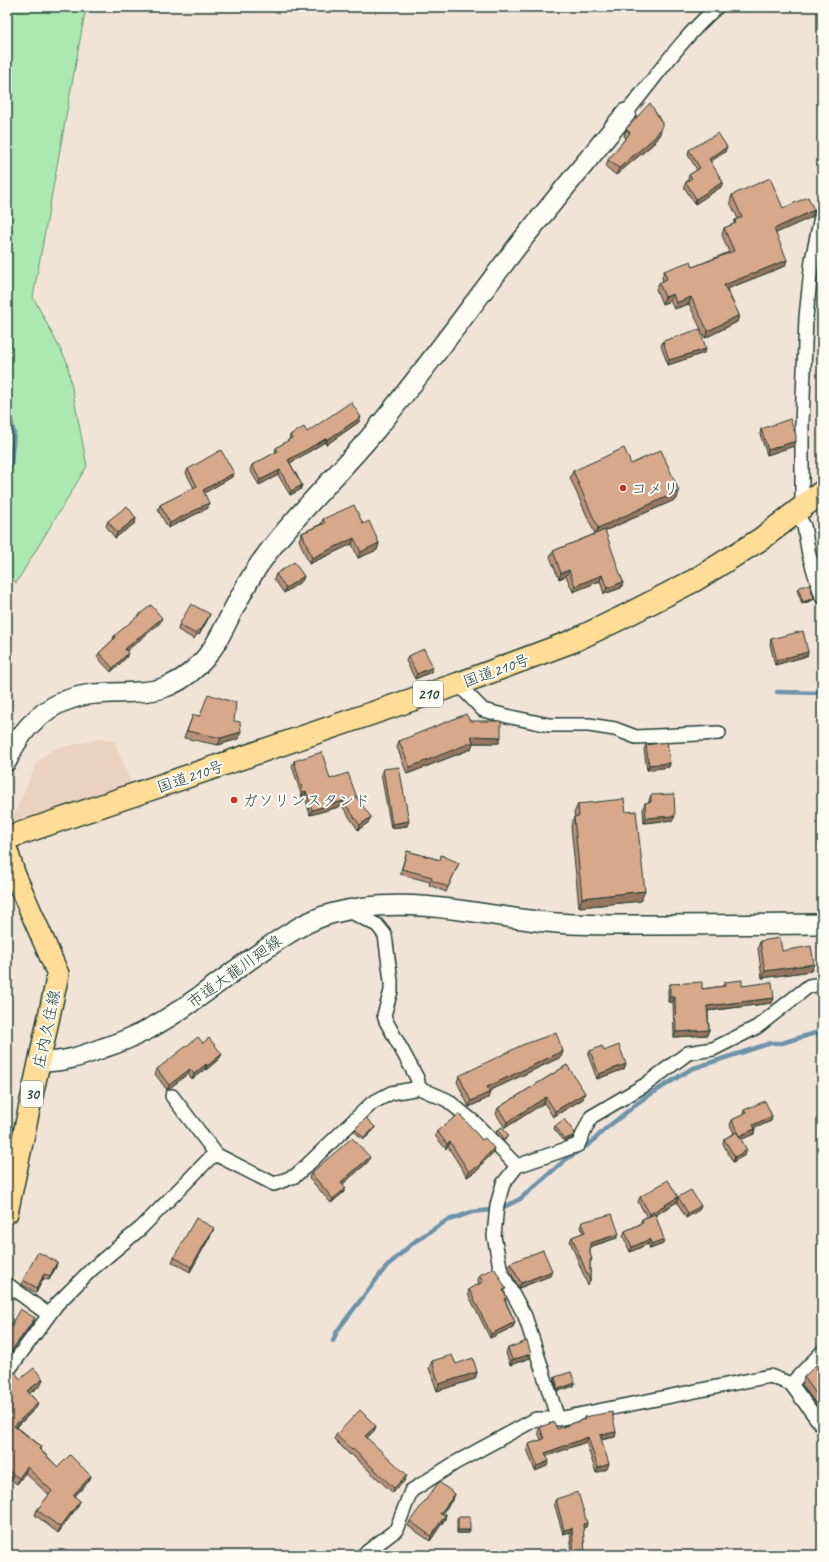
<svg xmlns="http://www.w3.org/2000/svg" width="829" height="1562" viewBox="0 0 829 1562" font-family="Caveat,'Klee One',sans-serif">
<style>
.built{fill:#ead1c0}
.green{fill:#abe9b0;stroke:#659372}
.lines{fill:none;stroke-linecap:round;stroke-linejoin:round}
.stream{stroke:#6d94ab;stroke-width:4.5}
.street-casing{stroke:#1f3d34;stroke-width:16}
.secondary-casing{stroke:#1f3d34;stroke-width:22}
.primary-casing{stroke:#1f3d34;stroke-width:24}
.highway-casing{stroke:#1f3d34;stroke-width:25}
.street{stroke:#fdfcf7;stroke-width:13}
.secondary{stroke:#fdfcf7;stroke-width:19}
.primary{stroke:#ffdd96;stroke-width:21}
.highway{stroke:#ffdd96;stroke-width:22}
.wall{fill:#ba9078;stroke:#1f3d34}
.shaded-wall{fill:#977661;stroke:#1f3d34}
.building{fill:#d8a88b;stroke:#1f3d34}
.poi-dot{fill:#c8321e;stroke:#fdfcf7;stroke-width:1.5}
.labels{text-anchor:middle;stroke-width:4;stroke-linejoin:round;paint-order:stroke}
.shield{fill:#fdfcf7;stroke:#62766e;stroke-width:1}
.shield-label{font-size:15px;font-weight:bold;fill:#1f3d34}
.poi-label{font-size:16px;fill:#1f3d34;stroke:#fdfcf7;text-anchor:start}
.street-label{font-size:16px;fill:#1f3d34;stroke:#fdfcf7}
</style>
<rect width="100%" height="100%" fill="#f2e3d7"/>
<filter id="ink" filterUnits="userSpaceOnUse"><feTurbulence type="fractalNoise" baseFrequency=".025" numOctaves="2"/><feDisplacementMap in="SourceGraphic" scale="8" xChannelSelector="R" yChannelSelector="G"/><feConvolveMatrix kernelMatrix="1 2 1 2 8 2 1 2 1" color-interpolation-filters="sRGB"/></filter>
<g filter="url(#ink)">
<!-- built -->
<path class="built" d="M100,739l14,2 17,42 -17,12 -105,32 28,-65 16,-13z"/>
<!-- green -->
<path class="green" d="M7,7h79l-53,290 34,65 20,104 -71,117 -9,-11z"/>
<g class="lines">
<!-- stream -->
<path class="stream" d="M7,409l7,24 -3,30 -4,13
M777,692l45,1
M333,1341l4,-10 49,-64 28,-25 32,-21 26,-9 28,-3 20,-10 45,-39 26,-17 13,-13 39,-31 48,-30 80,-26h11l40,-12"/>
<!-- street casing -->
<g class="street-casing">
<path id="street" d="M626,113c30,-36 56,-75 91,-106
M802,508v-84l4,-107 6,-57 10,-48
M796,513l8,13 5,29 13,42
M458,684l25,26 28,7 38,8h40l26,4 21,8 83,-4
M347,910l30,15 8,10 6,46v10l-7,24 2,6 31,57 1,4 -1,5
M172,1096l45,59
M7,1284l42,31
M7,1372l50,-68 35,-35 49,-41 69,-70 7,-3 57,29 21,-8 9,-8 68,-65 19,-10 23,-4 3,-2 30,13 28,23 42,43
M791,1384l31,-32
M558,1419l-33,-103 -24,-44 -7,-36 3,-31 6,-21 14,-18 61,-21 13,-28 54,-32 43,-32 25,-4 44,-22 52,-41 13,-2
M363,1555l33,-25 15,-39 44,-28 81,-44h22l212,-43 21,8 31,42"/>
</g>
<!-- secondary casing -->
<g class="secondary-casing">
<path id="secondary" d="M7,761c14,-34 42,-60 79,-66 46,-7 74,8 113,-30 19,-19 28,-45 41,-68 11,-22 25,-42 41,-61 30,-36 64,-69 94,-105 51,-62 98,-128 148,-192 34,-42 69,-84 103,-126
M39,1062c26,0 40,-5 64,-14 16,-5 32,-12 46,-19 35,-19 67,-45 99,-68 28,-19 54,-40 86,-48 74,-20 149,4 223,10 37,3 74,2 112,2 51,0 102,-1 153,-1"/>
</g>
<!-- primary casing -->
<g class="primary-casing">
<path id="primary" d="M7,851l7,22 44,101 -51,239"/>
</g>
<!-- highway casing -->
<g class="highway-casing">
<path id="highway" d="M7,838l451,-154 115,-43 46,-22 76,-39 66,-41 61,-47"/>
</g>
<!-- street -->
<use href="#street" class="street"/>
<!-- secondary -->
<use href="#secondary" class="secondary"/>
<!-- primary -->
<use href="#primary" class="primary"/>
<!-- highway -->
<use href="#highway" class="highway"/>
</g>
<!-- wall -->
<path class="wall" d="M626,129l34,5 -8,11 -36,30 -10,-8 2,-7 18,-22 -2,-2z
M689,150l36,2 -15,9 11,26 -26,17 -11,-17 2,-5 2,-1v-2l1,-4 8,-5 -9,-15z
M732,195l51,13 29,9 -36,16 9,33 -58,23 12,26 -2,7 -32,16 -16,-34 -15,5 -4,-8 -8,3 -6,-15 3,-6 4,-2 -1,-3 2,-7 29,-4 36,-15 -7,-17 2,-7 10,-4 1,-4 3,-1 -8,-17z
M663,341l43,8 -2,4 -36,12 -7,-19z
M359,422l-33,23 -1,-3 -35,21 12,22 -2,5 -10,5 -12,-20 -19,10 -9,-15 2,-5 23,-12 1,-5 13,-8 1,-5 17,-3z
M761,429l35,12 -2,5 -27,9 -7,-21z
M631,464l46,35 -75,33 21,50 -2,6 -17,6 -4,-13 -27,11 -7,-16 -7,3 -9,-22 3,-6 42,-17 -25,-56 3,-7z
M188,469l46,4 -2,4 -28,16 4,15 -40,20 -10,-18 2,-5 34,-17 -8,-15z
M136,518l-1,5 -20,15 -9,-12 2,-5z
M323,519l40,5 16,19 -2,7 -19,8 -6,-14 -43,20 -10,-24 3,-7 19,-9z
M276,574l28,2 -2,5 -18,12 -10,-14z
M798,588l16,10 -1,2 -11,4 -5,-14z
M208,619l-9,16 -2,-1 -3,5 -16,-9 1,-5z
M160,623l-34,28v7l-15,14 -14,-15 2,-4 14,-13 1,-4z
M771,639l37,13 -1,4 -32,9 -5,-21z
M408,656l23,16 -16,7 -9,-18z
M193,715l7,1 34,5 4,18 -20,6 -34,-7z
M470,721l29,22h-26l-2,6 -64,25 -10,-27 2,-6z
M646,745l24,18 -1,4 -22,3 -3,-21z
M294,761l36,18 27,19 12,24 -11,8 -16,-24 -32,9 -5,-19 -3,1 -10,-31z
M383,769l24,57 -16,2 -10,-54z
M651,795l22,25 -29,3 -1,-15 2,-5h4v-3z
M578,804l48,8 15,89 -62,6 -8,-81 3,-9h1l-1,-4z
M407,851l33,9 19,3 -13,29 -17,-7 1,-3 -30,-8z
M760,941l22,10 29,20 -49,7 -4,-30z
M725,982l17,4 32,12 -2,5 -64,8 1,19 -2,5 -33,2 -1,-35h-5v-13l2,-5 32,5 21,-3z
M203,1043l17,15 -14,12 -1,-1 -13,10 -4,-5 -21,16 -12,-16 2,-5z
M563,1051l-2,6 -72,34 1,1 -2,6 -19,9 -12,-25 2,-6z
M590,1051h14l20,18 -27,10 -9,-24z
M567,1065l16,34 -30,18 -9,-14 -39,25 -9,-14 2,-6z
M744,1110l28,6 -1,5 -16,7 -1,6 -13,5 4,16 -12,7 -10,-18 1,-5 10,-6 -4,-8 2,-5 11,-5z
M555,1126l20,7 -3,6 -8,2 -10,-12z
M375,1127l-1,3 -11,10 -9,-9 1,-2z
M497,1130l11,5 -1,2 -3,4 -8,-8z
M437,1131l45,9 11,13 -12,12 -2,4 -12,8 -19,-30 -2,2 -11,-13z
M368,1162l-25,22 1,8 -13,11 -22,-25 2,-5z
M640,1197h38l23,9 -2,4 -13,8 -9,-16 -21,13 7,29 -13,5 -2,-5 -18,8 -7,-16 2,-5 15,-7 2,-5 5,-2 -9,-15z
M582,1222l35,16 -27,9v7l2,5 -2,4v18l-2,5 -18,-45 2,-4 11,-4 -3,-6z
M214,1228l-2,5 -22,39 -18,-10 2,-5z
M57,1262l-1,5 -7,13 -6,-1 -7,14 -14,-8 1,-5z
M510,1263l40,13 -31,12 -11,-20z
M479,1275l26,17 1,10 9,20 -2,5 -23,11 -22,-44 1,-5 10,-5 -1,-4z
M508,1348l23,6 -1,4 -20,7 -4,-12z
M822,1359v53l-20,-27 2,-8z
M432,1361l24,3 21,8 -2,7 -38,12 -8,-23z
M7,1374l13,5h23l-2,6 -12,8 9,10 -2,5 -19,19 24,19 -1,3 18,18 33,9 -2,5 -14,15 3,10 -20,27 -23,-18 2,-5 12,-15 -24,-22 -8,11 -10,-7z
M555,1377l20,6 -1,3 -16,5 -4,-11z
M584,1417l32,15 -1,5 -14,3 6,29 -11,4 -10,-31 -39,14v10l-12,5 -8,-22 2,-5 12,-4 -3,-8 2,-5 17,2 27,-10z
M376,1426l-2,5 -7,7 38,42 -12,13 -42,-39 -1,1 -16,-16 2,-4z
M455,1494l-2,5 -11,15h4l-1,5 -15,22 -22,-15 2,-5z
M556,1499l31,24 -1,4 -3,1 2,27h-13l-2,-23 -7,2 -9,-31z
M458,1517l11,16h-12v-14z"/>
<!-- shaded-wall -->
<path class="shaded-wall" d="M662,127l-2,7 -8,11 -36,30 3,-7z
M727,147l-2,5 -18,12 2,-5z
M723,182l-2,5 -26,17 1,-5z
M814,210l-2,7 -40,18 2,-6z
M787,260l-2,6 -63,25 2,-6z
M673,294l-3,7 -8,3 3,-7z
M691,297l-2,7 -15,5 2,-6z
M739,315l-2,7 -32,16 3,-7z
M706,349l-2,4 -36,12 1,-5z
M361,417l-2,5 -33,23 1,-5z
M327,438l-2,4 -38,23 1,-5z
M796,441l-2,5 -27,9 1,-5z
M280,470l-2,5 -19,10 1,-5z
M234,473l-2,4 -31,18 2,-5z
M302,485l-2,5 -10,5 1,-4z
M679,491l-2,8 -82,36 3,-7z
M209,503l-1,5 -40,20 2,-5z
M136,518l-1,5 -20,15 2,-5z
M354,538l-2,6 -43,20 3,-6z
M379,543l-2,7 -19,8 3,-6z
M569,570l-3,6 -7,3 2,-6z
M602,575l-2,6 -27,11 2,-6z
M304,576l-2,5 -18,12 2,-5z
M623,582l-2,6 -17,6 3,-6z
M814,598l-1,2 -11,4 1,-2z
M210,614l-2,5 -9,16 2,-5z
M162,618l-2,5 -37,31 2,-5z
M808,652l-1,4 -32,9 2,-5z
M128,653l-2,5 -15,14 2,-4z
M433,667l-2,5 -16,7 2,-5z
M241,732l-3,7 -20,6 3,-7z
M471,736l30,1 -2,6h-26l-2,6 -64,25 3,-7z
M670,763l-1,4 -22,3 2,-5z
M306,791l-1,5 -3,1 1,-5z
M343,801l-1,5 -32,9 2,-5z
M675,816l-2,4 -29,3 2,-5z
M371,817l-2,5 -11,8 2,-5z
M409,821l-2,5 -16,2 1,-4z
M645,891l-4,10 -62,6 3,-9z
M814,964l-3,7 -49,7 3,-7z
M670,997h5l-2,5h-5z
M774,998l-2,5 -66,8 1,-5z
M709,1030l-2,5 -33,2 2,-5z
M563,1051l-2,6 -76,36 2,-6z
M222,1054l-2,4 -14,12 1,-4z
M206,1064l-1,5 -13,10 2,-5z
M626,1064l-2,5 -27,10 2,-5z
M190,1069l-2,5 -21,16 2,-5z
M490,1092l-2,6 -19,9 2,-6z
M585,1093l-2,6 -30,18 2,-6z
M546,1097l-2,6 -39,25 2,-6z
M772,1116l-1,5 -20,9 2,-5z
M375,1127l-1,3 -11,10 1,-2z
M755,1129l-1,5 -16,7 1,-5z
M573,1136l-1,3 -8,2 1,-2z
M450,1142l-2,5 -2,2 1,-5z
M494,1148l-1,5 -12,12 -2,4 -12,8 2,-5 11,-9z
M747,1150l-2,5 -12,7 2,-5z
M370,1157l-2,5 -29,25 2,-5z
M346,1188l-2,4 -13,11 2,-4z
M678,1197l-1,5 -29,17 2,-5z
M701,1206l-2,4 -13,8 2,-5z
M214,1228l-2,5 -22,39 1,-5z
M619,1234l-2,4 -28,9 1,-4z
M650,1239l-2,5 -18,8 2,-5z
M664,1239l-1,5 -13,5 1,-5z
M57,1262l-1,5 -7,13 1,-4z
M552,1271l-2,5 -31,12 2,-5z
M44,1274l-1,5 -7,14 1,-5z
M35,1318l-2,5 -26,37v-3z
M515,1322l-2,5 -23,11 1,-4z
M531,1354l-1,4 -20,7 2,-5z
M477,1372l-2,7 -38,12 2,-7z
M43,1379l-2,6 -16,12 2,-6z
M575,1383l-1,3 -16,5v-2z
M38,1403l-2,5 -24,23 2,-5z
M376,1426l-2,5 -10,10 1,-5z
M616,1432l-1,5 -17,3 2,-5z
M588,1437l-2,5 -42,15 1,-4z
M549,1461l-2,5 -12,5 2,-5z
M609,1464l-2,5 -11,4 2,-5z
M27,1467l-2,6 -8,11 2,-6z
M407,1475l-2,5 -12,13 1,-5z
M91,1476l-2,5 -18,19 2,-5z
M455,1494l-2,5 -15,20 2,-5z
M80,1501l-2,5 -20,27 2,-6z
M446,1514l-1,5 -15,22 1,-5z
M587,1523l-1,4 -4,2 1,-5z
M572,1528l-2,4 -7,2 1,-4z
M458,1530h12l-1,3h-12z"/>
<!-- building -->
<path class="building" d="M650,103l12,20v4l-7,10 -36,31 -11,-8 22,-27 -4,-4z
M718,133l9,14 -18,12 14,23 -27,17 -10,-17 6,-4 -3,-3 11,-7 -11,-18z
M770,178l13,30 25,-11 6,13 -40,19 13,31 -63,25 15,30 -31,16 -17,-34 -15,6 -3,-9 -8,3 -6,-14 8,-4 -3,-8 27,-10 2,6 41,-16 -10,-23 12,-5 -1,-3 7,-3 -10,-22z
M700,329l6,20 -37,11 -6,-19z
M351,402l10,15 -34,23v-2l-39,22 14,25 -11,6 -11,-21 -20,10 -8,-15 26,-14 -2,-3 16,-10 -2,-3 14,-8 3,5z
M790,419l6,16v6l-28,9 -7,-21z
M624,448l7,16 30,-14 18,41 -81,37 -25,-57z
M221,450l13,23 -31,17 6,13 -39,20 -10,-18 37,-19 -9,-17z
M354,505l9,19 6,-3 10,22 -18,9 -7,-14 -42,20 -10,-25 23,-10 -2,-4z
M127,506l9,12 -19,15 -9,-12z
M605,530l18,52 -16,6 -5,-13 -27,11 -6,-16 -8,3 -8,-22z
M294,562l10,14 -18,12 -10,-14z
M809,584l5,14 -11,4 -5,-14z
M191,604l19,10 -9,16 -2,-1 -3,5 -17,-9z
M151,605l11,13 -37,31 3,4 -15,15 -14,-15 17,-16 -2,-1z
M803,631l5,21 -31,8 -6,-21z
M424,649l9,18 -16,7 -9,-18z
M208,694l28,9 -2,18 6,1 1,10 -20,6 -34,-7 6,-16 7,1z
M466,714l4,7h31v16l-30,-1 2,6 -63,25 -11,-26z
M667,742l3,21 -21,2 -3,-20z
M322,752l8,27 18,-6 9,25 14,19 -11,8 -17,-24 -31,9 -6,-19 -3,1 -9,-31z
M399,767l10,54 -17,3 -9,-55z
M674,794l1,22 -29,2 -1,-15 6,-1v-7z
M624,799l2,13 10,-1 9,80 -63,7 -8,-81 5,-1 -1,-12z
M407,851l33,9 1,-5 18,8 -11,24 -17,-7 1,-3 -30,-8z
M780,938l2,13 29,-5 3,18 -49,7 -5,-30z
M742,980v6l30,-4 2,16 -67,8 2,24 -33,2 -1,-35h-5v-13l32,-2v7l23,-3v-4z
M556,1033l7,18 -76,36 3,5 -19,9 -12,-25 63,-31z
M198,1037l5,6 6,-5 13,16 -15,12 -1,-2 -12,10 -4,-5 -21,16 -12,-16z
M619,1045l7,19 -27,10 -9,-23 12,-5 2,5z
M567,1065l18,28 -30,18 -9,-14 -39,25 -9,-14z
M765,1101l7,15 -19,9 2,4 -16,7 -7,-16 14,-7 -2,-3z
M459,1114l6,6 17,20 3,-2 9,10 -14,15 1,1 -12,8 -19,-30 -3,2 -10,-13z
M366,1118l9,9 -11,11 -9,-9z
M564,1119l11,14 -2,3 -8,3 -10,-13z
M502,1127l6,8 -3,4 -8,-9z
M737,1132l10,18 -12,7 -11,-18z
M352,1138l18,19 -29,25 5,6 -13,11 -22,-26z
M668,1180l10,17 -28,17 -10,-17z
M691,1190l10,16 -13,7 -10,-16z
M612,1214l7,20 -29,9v11l2,5 -2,1v21l-18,-44 13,-5 -3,-10z
M655,1214l9,25 -13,5 -1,-5 -18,8 -7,-16 18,-8 -1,-4z
M196,1218l18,10 -23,39 -17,-10z
M543,1250l9,21 -31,12 -11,-20z
M38,1252l19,10 -7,14 -6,-2 -7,14 -14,-8z
M493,1269h2l11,20 -3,1 4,8 -3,1 11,23 -24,12 -22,-45 14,-7 -4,-7z
M20,1309l15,9 -28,39v-25z
M527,1341l4,13 -19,6 -4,-12z
M452,1355l4,9 17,-6 4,14 -38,12 -7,-23z
M822,1359v43l-18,-25z
M34,1368l9,11 -16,12 11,12 -24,23 27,20 -2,3 19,18 12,-12 21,21 -18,19 7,6 -20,26 -23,-17 15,-19 -25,-24 -8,11 -12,-8v-96h2l6,-2 5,7z
M571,1372l4,11 -17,6 -3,-12z
M360,1410l16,16 -11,10 42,39 -13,13 -41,-39 -1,1 -16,-15z
M612,1412l4,20 -16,3 9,29 -11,4 -10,-31 -43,16 4,8 -12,5 -8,-22 15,-5 -4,-12 14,-5 3,7 28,-10 -1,-2z
M439,1482l16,12 -15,20h6l-15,22 -21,-15z
M578,1492l9,31 -4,1 2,30 -11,1 -2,-27 -8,2 -8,-31z
M458,1517h12v13h-12z"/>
</g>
<!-- markers -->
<g class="poi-dot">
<circle cx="623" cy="488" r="4"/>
<circle cx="234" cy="800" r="4"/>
</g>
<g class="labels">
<!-- shield labels -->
<g class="shield">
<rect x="413" y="681" width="30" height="26" rx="3"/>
<rect x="21" y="1081" width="22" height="26" rx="3"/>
</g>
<g class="shield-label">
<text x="428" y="699">210</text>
<text x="32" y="1099">30</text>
</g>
<!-- poi labels -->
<g class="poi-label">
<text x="631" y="494">コメリ</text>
<text x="242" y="806">ガソリンスタンド</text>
</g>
<!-- street labels -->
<g class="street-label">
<text transform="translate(496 670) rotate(-20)" y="6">国道210号</text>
<text transform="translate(190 776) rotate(-19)" y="6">国道210号</text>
<text transform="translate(234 971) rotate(-36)" y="6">市道大龍川廻線</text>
<text transform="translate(46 1029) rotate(-78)" y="6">庄内久住線</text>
</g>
</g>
<!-- margin -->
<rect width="829" height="1562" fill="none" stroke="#fdfcf7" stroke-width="24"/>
<rect x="12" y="12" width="805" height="1538" fill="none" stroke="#1f3d34" stroke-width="1.5" filter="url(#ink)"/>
</svg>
